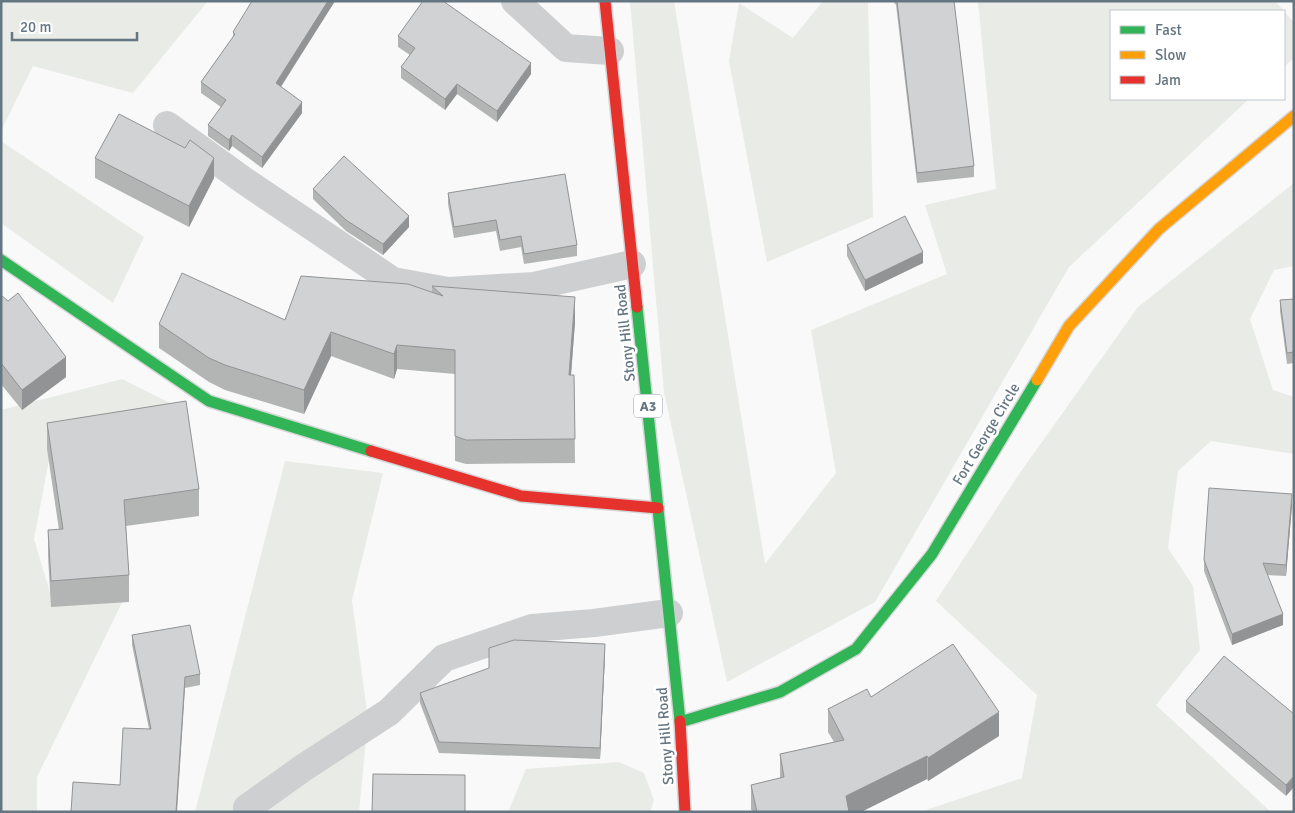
<svg xmlns="http://www.w3.org/2000/svg" width="1295" height="813" viewBox="0 0 1295 813" font-family="Signika,sans-serif">
<style>
.green{fill:#e8ebe6}
.lines{fill:none;stroke-linecap:round;stroke-linejoin:round}
.fast-casing{stroke:#d5d6d7;stroke-width:14}
.slow-casing{stroke:#d5d6d7;stroke-width:14}
.jam-casing{stroke:#d5d6d7;stroke-width:14}
.street{stroke:#cecfd0;stroke-width:28}
.fast{stroke:#30b455;stroke-width:11}
.slow{stroke:#ff9f0a;stroke-width:11}
.jam{stroke:#e5322d;stroke-width:11}
.wall{fill:#b3b5b5}
.shaded-wall{fill:#929394}
.building{fill:#d0d2d3;stroke:#929394}
.labels{text-anchor:middle;stroke-width:5;stroke-linejoin:round;paint-order:stroke}
.shield{fill:#fff;stroke:#939fa8;stroke-width:1}
.shield-label{font-size:14px;font-weight:bold;fill:#657683}
.street-label{font-size:15px;fill:#657683;stroke:#fff}
</style>
<rect width="100%" height="100%" fill="#f9f9f9"/>
<!-- green -->
<path class="green" d="M1,1h207l-75,92 -100,-27 -32,65z
M630,1h44l91,563 71,-91 -25,-143 136,-56 -22,-69 71,-16 -18,-188h297l9,10h-173v88h138l-180,168 -194,335 -148,80 -63,-290z
M823,1h45l5,216 -106,45 -38,-201 10,-58 54,35z
M1284,11l10,12v35l-10,9z
M1,141l143,96 -31,66 -112,-80z
M1294,183v83l-20,4 -24,49 23,71 21,7v57l-83,-13 -33,30 -10,77 25,38 7,64 -44,55 115,107h-351l102,-34 15,-83 -101,-94 81,-124 121,-170z
M122,379l50,25 -118,29 -20,106 17,57 79,-10 -93,191v35h-36v-402z
M285,461l98,12 -31,127 16,119 -9,93h-164z
M619,762l25,11 10,27 -4,12h-142l18,-43z"/>
<g class="lines">
<!-- fast casing -->
<g class="fast-casing">
<path id="fast" d="M1,260l208,141 162,50
M637,307l43,414
M680,722l100,-30 76,-43 76,-95 105,-174"/>
</g>
<!-- slow casing -->
<g class="slow-casing">
<path id="slow" d="M1037,380l32,-54 90,-97 135,-113"/>
</g>
<!-- jam casing -->
<g class="jam-casing">
<path id="jam" d="M605,1l32,306
M371,451l150,45 137,12
M680,721l5,91"/>
</g>
<!-- street -->
<path class="street" d="M515,1l51,47 44,3
M167,125l79,57 147,99 55,10 86,-5 98,-22
M247,808l56,-40 86,-56 55,-54 88,-30 62,-5 75,-10"/>
<!-- fast -->
<use href="#fast" class="fast"/>
<!-- slow -->
<use href="#slow" class="slow"/>
<!-- jam -->
<use href="#jam" class="jam"/>
</g>
<!-- wall -->
<path class="wall" d="M335,1l-54,86 21,26 -40,55 -30,-22 -3,5 -21,-15v-11l13,-18 -20,-14v-11l32,-44v-6z
M893,1h61l20,165v11l-57,6 -21,-178z
M398,36l133,38 -34,48 -40,-28 -12,16 -44,-32v-11l9,-12 -12,-8z
M185,148l29,30 -25,49 -94,-49v-20z
M313,189l96,38 -26,28 -37,-24 -33,-32z
M448,193l129,52v11l-53,8 -3,-17 -21,4 -4,-20 -42,7 -6,-34z
M847,245l76,18 -58,28 -18,-35z
M432,286l143,36 -4,53h3l1,88 -109,1 -11,-3v-87l-58,-5 -3,10 -63,-23 -27,58 -79,-24 -16,-8 -50,-34v-24l126,-4 147,-27z
M1,295l65,82 -44,33 -21,-26z
M1294,299v64l-7,1 -7,-53v-11z
M47,423l152,66v27l-73,10 3,49v27l-78,5 -3,-50v-27h11l-12,-81z
M1292,505l-6,71 -19,-1 16,50 -51,20 -28,-74v-11z
M132,635l68,39v11l-15,3 -65,97 29,-56 -17,-84z
M605,655l-5,104 -161,-6 -19,-50v-10z
M871,697l128,39 -71,45 -1,-2 -66,33h-109l-1,-3v-24l29,-7v-24l54,-12 -6,-10v-23z
M1186,701l108,13 -8,82 -100,-84z"/>
<!-- shaded-wall -->
<path class="shaded-wall" d="M328,1h7l-59,93v-11z
M531,63v11l-34,48v-11z
M457,84v10l-12,16v-11z
M302,102v11l-40,55v-11z
M232,135v11l-3,5v-11z
M214,158v20l-25,49v-21z
M409,216v11l-26,28v-11z
M923,252v11l-58,28v-11z
M575,297v25l-6,78v-25z
M331,332v24l-27,58v-24z
M397,345v24l-3,10v-25z
M66,357v20l-44,33v-20z
M1292,494v11l-6,71v-11z
M1283,614v11l-51,20v-11z
M605,644v11l-5,104v-11z
M185,677v11l-8,124h-1z
M999,712v24l-71,45v-23z
M927,756v23l-66,33h-15v-16z
M1294,776v11l-8,9v-11z"/>
<!-- building -->
<path class="building" d="M252,1h76l-52,82 26,19 -40,55 -30,-22 -3,5 -21,-15 18,-25 -25,-18 34,-48 -2,-2z
M423,1h20l88,62 -34,48 -40,-27 -12,15 -44,-32 14,-19 -17,-12z
M897,1h57l20,165 -57,7z
M119,114l66,34 5,-8 24,18 -25,48 -94,-48z
M344,156l65,60 -26,28 -37,-24 -33,-31z
M565,174l12,71 -53,9 -3,-18 -21,4 -4,-20 -42,7 -6,-34z
M905,216l18,36 -58,28 -18,-35z
M182,273l103,47 16,-44 107,8 35,12 -11,-10 143,11 -6,78h5l1,64 -109,1 -11,-4v-86l-58,-5 -3,9 -63,-22 -27,58 -79,-25 -16,-7 -50,-34z
M18,293l48,64 -44,33 -21,-27v-68l7,6z
M1294,299v53l-7,1 -7,-53z
M186,401l13,88 -75,11 5,75 -78,6 -3,-51 15,-1 -16,-106z
M1209,488l83,6 -6,71 -23,-2 20,51 -51,20 -28,-74z
M190,625l10,49 -15,3 -9,135h-105l2,-30 47,3 3,-57 28,1 -19,-94z
M514,640l91,4 -5,104 -161,-6 -19,-49 69,-25v-20z
M953,644l46,68 -71,46 -1,-2 -81,40 3,16h-92l-6,-27 33,-8 -4,-23 64,-14 -16,-31 39,-20 4,8z
M1224,656l70,58v62l-8,9 -100,-84z
M373,774l92,1v37h-93z"/>
<g class="labels">
<!-- shield labels -->
<rect class="shield" x="634" y="394.5" width="28" height="23" rx="4"/>
<g class="shield-label">
<text x="648" y="411">A3</text>
</g>
<!-- street labels -->
<g class="street-label">
<text transform="translate(625 333) rotate(-96)" y="5">Stony Hill Road</text>
<text transform="translate(986 434) rotate(-59)" y="5">Fort George Circle</text>
<text transform="translate(665 736) rotate(-94)" y="5">Stony Hill Road</text>
</g>
</g>
<!-- border -->
<rect width="1295" height="813" fill="none" stroke="#657683" stroke-width="5"/>
<!-- legend -->
<rect x="1110" y="10" width="175" height="90" fill="#ffffff" stroke="#c1c8cd"/>
<rect x="1120" y="26" width="25" height="8" fill="#30b455" stroke="#c1c8cd"/>
<text x="1155" y="35" font-size="15" fill="#657683">Fast</text>
<rect x="1120" y="51" width="25" height="8" fill="#ff9f0a" stroke="#c1c8cd"/>
<text x="1155" y="60" font-size="15" fill="#657683">Slow</text>
<rect x="1120" y="76" width="25" height="8" fill="#e5322d" stroke="#c1c8cd"/>
<text x="1155" y="85" font-size="15" fill="#657683">Jam</text>
<!-- scale -->
<path d="M12 32v8h125v-8" fill="none" stroke="#657683" stroke-width="2.5"/>
<text x="20" y="32" font-size="15" fill="#657683" stroke="#ffffff" stroke-width="4" paint-order="stroke">20 m</text>
</svg>
